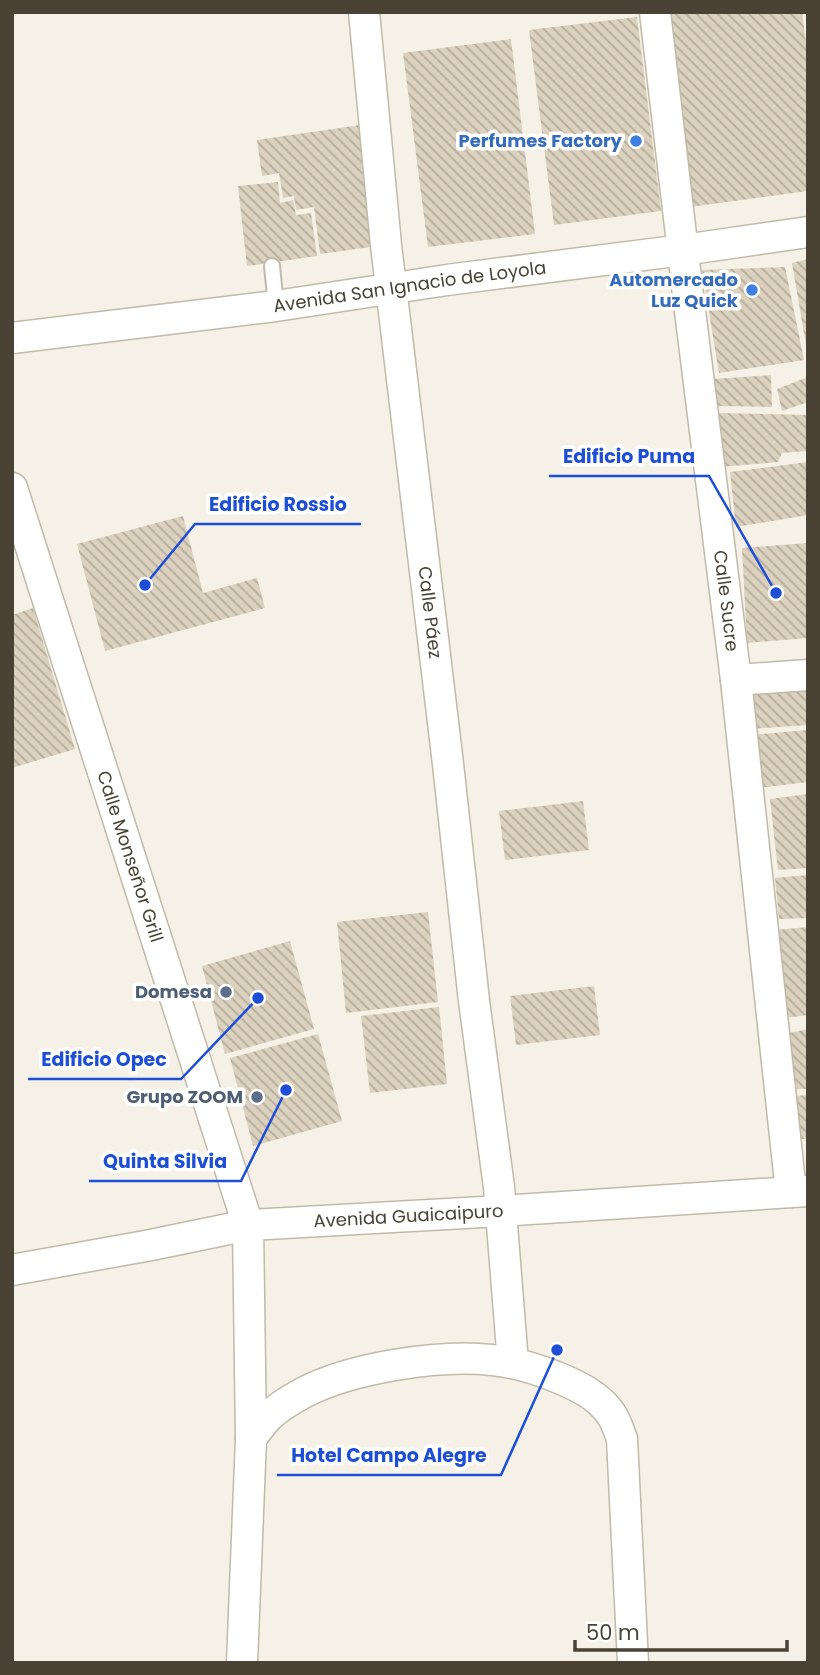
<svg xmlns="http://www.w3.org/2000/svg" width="820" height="1675" viewBox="0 0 820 1675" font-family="Poppins,sans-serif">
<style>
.building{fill:url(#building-back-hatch)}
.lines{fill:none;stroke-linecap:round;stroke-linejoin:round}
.service-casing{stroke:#c1baa9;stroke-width:18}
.minor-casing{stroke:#c1baa9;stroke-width:33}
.service{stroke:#fff;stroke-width:14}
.minor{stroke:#fff;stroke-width:30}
.shop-dot{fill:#3f7fe0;stroke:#fff;stroke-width:2.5}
.service-dot{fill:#5c6f8a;stroke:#fff;stroke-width:2.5}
.labels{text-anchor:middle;stroke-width:7;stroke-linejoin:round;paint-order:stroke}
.shop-label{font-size:18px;font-weight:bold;fill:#366cbe;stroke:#fff;text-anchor:end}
.street-label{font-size:18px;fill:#494235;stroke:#fff}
.service-label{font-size:18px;font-weight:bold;fill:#4e5e75;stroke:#fff;text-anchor:end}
.leader{fill:none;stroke:#1d4ed8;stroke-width:2.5}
.callout-dot{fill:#1d4ed8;stroke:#fff;stroke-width:2.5}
.callout-label{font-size:19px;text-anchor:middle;font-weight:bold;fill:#1d4ed8;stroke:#fff;stroke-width:7;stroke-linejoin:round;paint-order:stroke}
</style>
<defs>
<pattern id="building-back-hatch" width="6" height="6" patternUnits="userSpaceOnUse" patternTransform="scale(1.75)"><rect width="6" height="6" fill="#dbd1be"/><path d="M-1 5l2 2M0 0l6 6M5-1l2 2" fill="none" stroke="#b4ab9b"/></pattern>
</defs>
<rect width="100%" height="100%" fill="#f5f1e7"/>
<!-- building -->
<path class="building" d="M670,12h132l6,46v133l-118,16z
M637,17l24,194 -107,14 -25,-195z
M511,39l24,195 -107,13 -25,-194z
M367,124l18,121 -65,9 -6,-47 -18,3 -2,-14 -11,2 -4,-25 -17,3 -5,-36z
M278,182l2,21 13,-3 3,15 15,-2 6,43 -70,10 -9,-80z
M808,259v86h-2l-14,-82z
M785,267l19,93 -85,13 -17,-103z
M771,375l1,32 -55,-1 -3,-27z
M808,377v25l-26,9 -5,-22z
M716,413l92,2v36l-26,2 -4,9 -57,5z
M808,462v53l-72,12 -6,-55z
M183,516l20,77 54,-15 8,30 -160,43 -28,-107z
M808,543v95l-61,5 -5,-95z
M33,608l42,141 -63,19v-153z
M808,682v43l-57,4 -3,-43z
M808,730v52l-50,6 -6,-53z
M808,794v74l-30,2 -8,-71z
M583,801l6,49 -84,10 -6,-49z
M808,875v43l-29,1 -4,-41z
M428,912l10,90 -92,11 -9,-91z
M808,927v88l-23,3 -10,-88z
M290,941l24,88 -89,25 -23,-88z
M594,986l6,49 -84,10 -6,-49z
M439,1007l8,77 -77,9 -9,-77z
M808,1029v60h-12l-7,-56z
M318,1034l24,87 -89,25 -23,-88z
M808,1095v44h-12l-3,-43z"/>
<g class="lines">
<!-- service casing -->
<g class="service-casing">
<path id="service" d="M272,266l4,40"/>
</g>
<!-- minor casing -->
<g class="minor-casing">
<g id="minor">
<path id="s1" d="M364,12l22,233 62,519 26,237 25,186 14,176"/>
<path id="s2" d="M655,12l33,283 48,385 55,512"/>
<path id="s3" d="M12,338l264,-32 171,-26 236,-30 125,-18"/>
<path id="s4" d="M12,488l236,737 3,213 -9,225"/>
<path d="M736,680l72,-5"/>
<path id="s5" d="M12,1270l139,-25 97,-20 253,-14 307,-20"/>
<path d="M251,1438c6,-7 11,-15 17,-21 9,-9 24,-18 35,-24 47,-25 136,-39 189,-33 23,2 45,9 67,18 19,8 40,18 52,36 5,7 8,17 11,25l11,224"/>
</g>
</g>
<!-- service -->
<use href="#service" class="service"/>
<!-- minor -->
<use href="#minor" class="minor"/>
</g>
<!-- markers -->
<g class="shop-dot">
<circle cx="636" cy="141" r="7"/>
<circle cx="752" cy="290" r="7"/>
</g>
<g class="service-dot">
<circle cx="226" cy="992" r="7"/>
<circle cx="257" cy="1097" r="7"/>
</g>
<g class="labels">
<!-- shop labels -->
<g class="shop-label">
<text x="622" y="147">Perfumes Factory</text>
<text x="738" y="286">Automercado<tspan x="738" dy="21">Luz Quick</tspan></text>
</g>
<!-- street labels -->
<g class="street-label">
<text dy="6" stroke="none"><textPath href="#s3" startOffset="401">Avenida San Ignacio de Loyola</textPath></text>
<text dy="6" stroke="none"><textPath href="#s2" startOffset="593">Calle Sucre</textPath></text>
<text dy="6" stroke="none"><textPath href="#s1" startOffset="604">Calle Páez</textPath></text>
<text dy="6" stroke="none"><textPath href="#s4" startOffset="387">Calle Monseñor Grill</textPath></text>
<text dy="6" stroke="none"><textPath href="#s5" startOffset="401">Avenida Guaicaipuro</textPath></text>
</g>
<!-- service labels -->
<g class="service-label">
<text x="212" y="998">Domesa</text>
<text x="243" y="1103">Grupo ZOOM</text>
</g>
</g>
<!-- callouts -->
<path class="leader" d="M776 593L709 476H549M145 585L195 524H361M258 998L181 1079H28M286 1090L241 1181H89M557 1350L501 1475H277"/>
<g class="callout-dot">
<circle cx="776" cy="593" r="7"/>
<circle cx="145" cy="585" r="7"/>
<circle cx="258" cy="998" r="7"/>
<circle cx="286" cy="1090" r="7"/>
<circle cx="557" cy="1350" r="7"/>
</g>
<g class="callout-label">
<text x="629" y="463">Edificio Puma</text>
<text x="278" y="511">Edificio Rossio</text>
<text x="104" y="1066">Edificio Opec</text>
<text x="165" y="1168">Quinta Silvia</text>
<text x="389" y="1462">Hotel Campo Alegre</text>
</g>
<!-- border -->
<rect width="820" height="1675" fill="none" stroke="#494235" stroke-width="28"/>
<!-- scale -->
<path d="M575 1640v10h212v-10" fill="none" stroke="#494235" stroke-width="3.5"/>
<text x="586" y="1640" font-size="21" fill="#494235" stroke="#ffffff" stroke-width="5" paint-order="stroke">50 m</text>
</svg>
